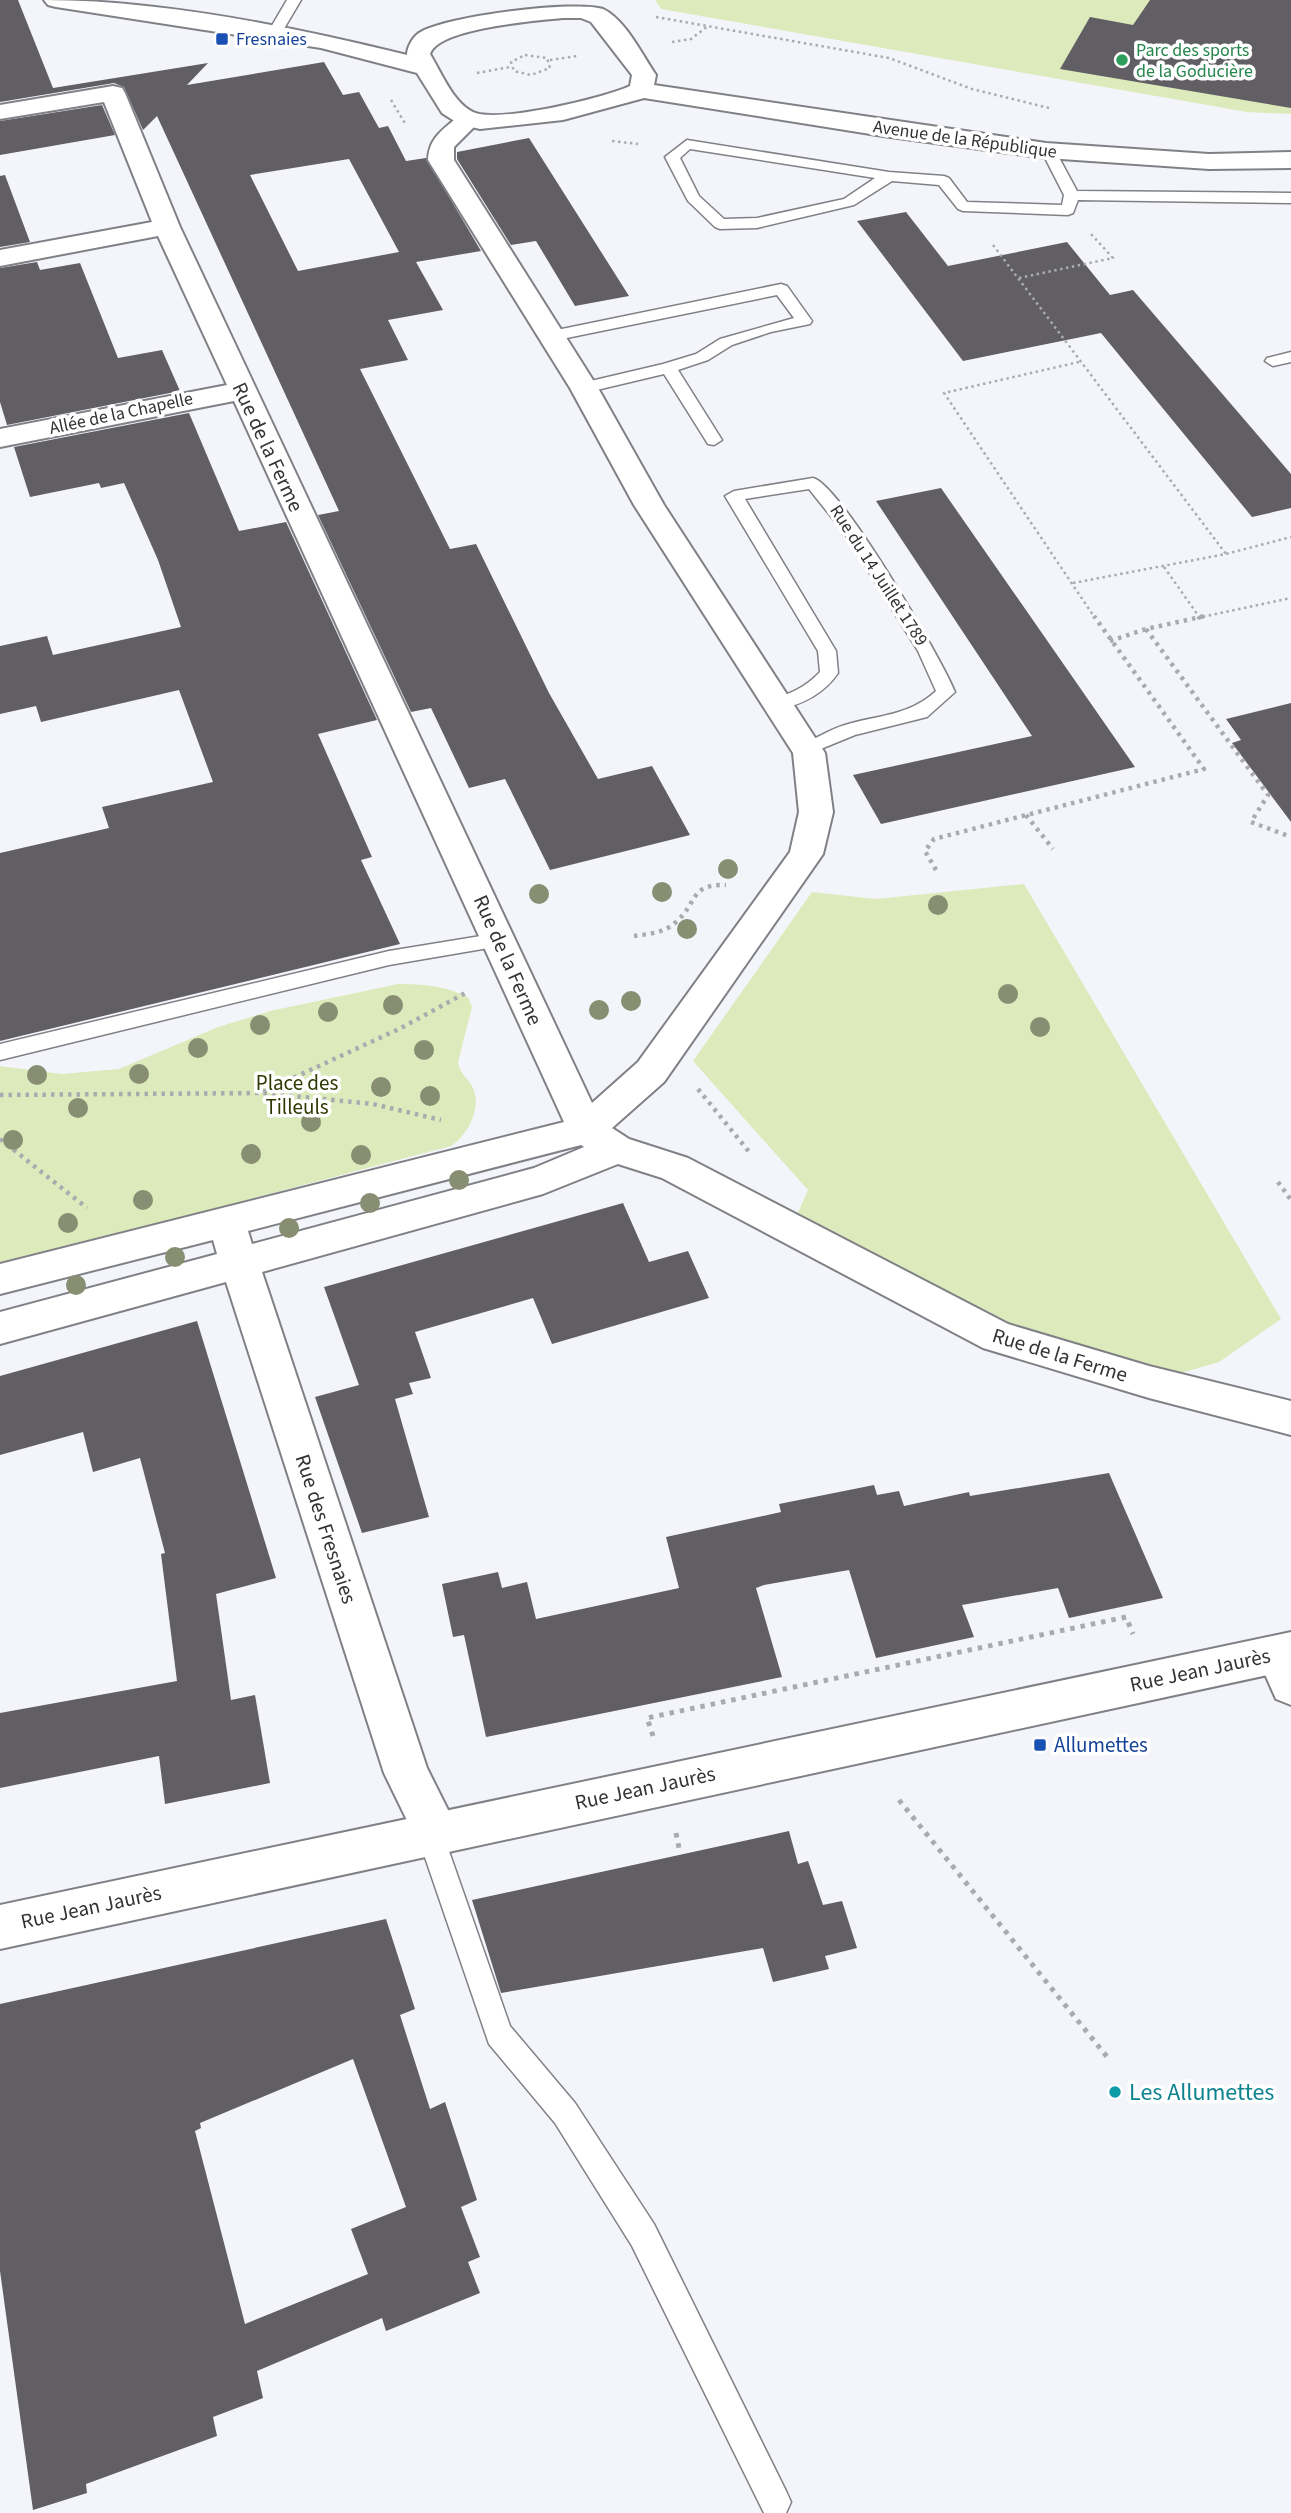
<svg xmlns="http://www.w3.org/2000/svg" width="1291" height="2513" viewBox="0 0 1291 2513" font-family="'Source Sans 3',sans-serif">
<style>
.green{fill:#dceabc}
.building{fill:#615f63;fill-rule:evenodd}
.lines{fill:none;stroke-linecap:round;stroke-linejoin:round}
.service-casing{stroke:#808186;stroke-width:3}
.minor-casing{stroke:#808186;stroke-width:4}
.tertiary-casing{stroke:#808186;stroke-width:4}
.secondary-casing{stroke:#808186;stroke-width:4}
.path-far2{stroke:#aaabaf;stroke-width:2.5;stroke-dasharray:2.5 3.5;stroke-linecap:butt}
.path-far1{stroke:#aaabaf;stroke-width:4.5;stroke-dasharray:3.5 5;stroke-linecap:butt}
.path{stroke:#aaabaf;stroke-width:5;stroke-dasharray:4.5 6;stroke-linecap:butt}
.service{fill:#fff;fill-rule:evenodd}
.minor{fill:#fff;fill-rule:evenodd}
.tertiary{fill:#fff;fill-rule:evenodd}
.secondary{fill:#fff;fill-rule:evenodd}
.tree{fill:#878e71}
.transit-dot{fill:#1a4fb4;stroke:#fff;stroke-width:2.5}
.leisure-dot{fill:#2e9e5b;stroke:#fff;stroke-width:2.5}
.culture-dot{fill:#0f9aa8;stroke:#fff;stroke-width:2.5}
.labels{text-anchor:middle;stroke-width:7;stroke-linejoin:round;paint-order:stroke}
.far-transit-label{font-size:18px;fill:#164399;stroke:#fff;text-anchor:start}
.far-leisure-label{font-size:18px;fill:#27864d;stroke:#fff;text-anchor:start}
.far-street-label{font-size:18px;fill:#333335;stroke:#fff}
.street-label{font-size:21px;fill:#333335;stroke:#fff}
.park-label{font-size:21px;fill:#2d3900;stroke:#fff}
.transit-label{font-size:21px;fill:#164399;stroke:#fff;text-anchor:start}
.near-culture-label{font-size:24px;fill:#0d838f;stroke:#fff;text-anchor:start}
</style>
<rect width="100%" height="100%" fill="#f4f5fb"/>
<!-- green -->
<path class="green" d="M655,0h636v114l-44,-2 -586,-103z
M1024,884l257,435 -62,43 -48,14 -165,-48 -210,-111 12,-27 -115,-129 119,-169 64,7z
M398,984c26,0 47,2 70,13l4,10 -14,55c2,12 9,15 14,24 11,20 -4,49 -21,60l-451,119v-199l62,8 57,-5 99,-42 52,-16z"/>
<!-- building -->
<path class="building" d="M0,0h18l35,88 155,-25 -21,22 137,-23 19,33 16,-3 20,36 9,-2 18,35 20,-3 55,93 -65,11 27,48 -55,10 20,40 -48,9 90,180 26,-5 73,149 49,86 54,-13 38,69 -140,35 -45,-91 -36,9 -38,-80 -20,4 -93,-197 21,-4 -182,-395 -14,14 -19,-43 -10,-4 -114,19zM349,159l50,93 -101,19 -48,-96z
M1150,0h141v108l-231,-39 30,-52 43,8z
M102,105l13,30 -115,20v-34z
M529,138l100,158 -54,10 -39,-65 -25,4 -54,-86v-7z
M5,175l25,67 -30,5v-71z
M906,212l42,54 119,-24 43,53 23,-5 158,184v34l-39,9 -151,-184 -138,28 -106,-140z
M37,262l3,8 40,-7 38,95 44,-8 18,41 -173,34 -7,-23v-134z
M189,413l50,118 47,-9 91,198 -59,14 54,123 -11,3 39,84 -400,97v-188l109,-25 -7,-21 111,-25 -34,-92 -138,32 -5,-16 -36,8v-68l47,-10 6,19 128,-28 -23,-67 -34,-77 -23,5 -2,-5 -69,14 -16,-50z
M941,488l194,279 -254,57 -28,-49 179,-39 -156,-235z
M1291,703v119l-59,-79 9,-3 -15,-21z
M623,1203l26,59 39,-11 21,47 -157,46 -19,-46 -118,34 16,46 -22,5 4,11 -18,5 34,118 -67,16 -47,-136 44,-12 -35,-98z
M197,1321l79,257 -60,16 15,106 24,-5 15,88 -105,21 -6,-48 -159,32v-75l177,-32 -16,-127 4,-1 -25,-95 -47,14 -10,-40 -83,23v-79z
M1109,1473l54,125 -94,20 -11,-30 -96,17 12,32 -98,21 -27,-88 -85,15 -8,3 26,89 -296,60 -22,-102 -11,2 -11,-53 56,-12 4,16 25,-6 9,37 143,-31 -13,-51 115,-25 -2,-8 95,-19 3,10 22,-4 5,15 65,-14 1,4z
M789,1831l9,33 10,-3 15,44 19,-4 15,47 -32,8 4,13 -56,13 -10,-34 -262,45 -29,-93z
M386,1919l29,90 -15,6 30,94 15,-7 32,98 -16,7 19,50 -12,5 12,31 -94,38 -4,-13 -125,53 6,27 -50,19 4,19 -131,48 1,9 -54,17 -33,-239v-267zM353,2059l53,148 -55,22 17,45 -123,50 -50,-193 6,-3 -1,-5z"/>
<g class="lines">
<!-- service casing -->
<g class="service-casing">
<path id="service" d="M287,0h14l-22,37h-10l-2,-3z
M687,140l202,32 55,4 5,2 18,24 95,3 2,-10 -22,-43 7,-4 7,4 21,39 214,2v10l-213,-3 -5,13 -5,2 -105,-4 -5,-2 -19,-24 -47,-4 -38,24 -97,23 -37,1 -5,-2 -27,-26 -23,-44zM690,149l185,29 -31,21 -87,19 -33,1 -25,-23 -19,-38z
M781,284l6,2 25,35 -2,3 -39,8 -39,13 -24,15 -30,10 44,70 -8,5 -6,-1 -44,-70 -80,19 -8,-5 2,-4 85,-20 33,-10 24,-15 74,-21 -17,-23 -225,46 -8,-5 8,-5z
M1291,352v10l-18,4 -8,-5 2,-3z
M813,478c28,7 129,181 142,214l-28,25 -72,18 -49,20 -10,-6 3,-4c16,-5 29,-15 46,-20 33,-10 64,-9 91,-34l-18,-40 -73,-117 -36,-45 -64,10 91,152 2,22c-15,22 -37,32 -62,37l-9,-6 2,-4c21,-6 36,-12 51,-28l-2,-21 -93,-155 9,-5z
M499,933l7,2 3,5 -3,5 -117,20 -389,95v-16l389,-93z
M430,1821l10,4 3,9 67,192 65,77 79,121 132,267 5,11 -5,11h-22l-132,-267 -77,-123 -66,-79 -72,-210 3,-9z"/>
</g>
<!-- minor casing -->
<g class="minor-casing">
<path id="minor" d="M113,86l9,2 3,5 55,134 412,876 46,-41 152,-210 9,-40 -6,-59 -159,-248 -64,-117 -142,-228c1,-23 16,-31 32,-45h18l3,5 -27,27v13l144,228 66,117 161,248 8,59 -10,42 -159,228 -52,46 17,11 59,19 320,166 141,42 142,35v34l-142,-37 -166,-50 -321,-170 -44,-14 -75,30 -281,78 165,496 32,64 -7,15 -16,6 -16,-6 -36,-74 -158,-491 -226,62v-32l217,-58 -4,-14 -213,54v-30l564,-142 -330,-721 -234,46v-18l227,-44 -69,-149 -158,30v-16l152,-28 -48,-120 -104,17v-14zM581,1145l3,2 -50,21 -282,76 -4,-13z
M1278,1635l13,5v65l-15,-6 -20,-45 7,-14z"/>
</g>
<!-- tertiary casing -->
<g class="tertiary-casing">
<path id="tertiary" d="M44,0c117,0 250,27 363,55 0,-7 5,-17 12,-22 26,-17 156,-33 184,-24 23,11 39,46 53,66l-2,10 392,58 163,11 82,-2v16l-82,1 -163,-11 -163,-22 -239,-38 -81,22 -83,9 -21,-5 -17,-11 -25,-40 -96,-25 -265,-41 -8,-2zM562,18h19l10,4 41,53 -2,11c-26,12 -136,39 -159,25 -19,-11 -30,-39 -41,-57 8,-26 105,-33 132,-36z"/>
</g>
<!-- secondary casing -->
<g class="secondary-casing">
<path id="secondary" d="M1291,1632v38l-1291,279v-44z"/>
</g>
<!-- path-far2 -->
<path class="path-far2" d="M656,17l233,41 83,31 77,19
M672,42l19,-3 17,-13
M525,55l22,3 3,10 -19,7 -17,-4 -3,-9z
M550,60l27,-4
M477,73l33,-6
M391,100l15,25
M612,141l26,3
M993,245l233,309
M1019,278l94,-20 -22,-24
M1079,362l-135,31 151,225
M1164,567l36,51
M1073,583l153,-29 65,-17
M1197,618l94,-20"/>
<!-- path-far1 -->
<path class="path-far1" d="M1199,616l2,3
M1146,629l122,166 -17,27 40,15
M1110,641l36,-12 59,-13
M1026,815l27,34
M936,870l-11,-19 9,-12 270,-70 -110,-153
M634,936c14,-2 31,-3 42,-14 22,-19 13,-38 50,-37
M698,1089l52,64
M263,1092l138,-64 68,-37
M0,1095l263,-2 110,11 68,16
M0,1139l87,69
M1278,1182l13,18"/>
<!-- path -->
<path class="path" d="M653,1736l-6,-18 479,-101 7,17
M899,1800l209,258
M676,1833l3,15"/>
<!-- service -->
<use href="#service" class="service"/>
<!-- minor -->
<use href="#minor" class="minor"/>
<!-- tertiary -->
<use href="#tertiary" class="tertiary"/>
<!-- secondary -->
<use href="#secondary" class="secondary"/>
</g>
<!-- trees -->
<g class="tree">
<circle cx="728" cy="869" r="10"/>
<circle cx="662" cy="892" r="10"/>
<circle cx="539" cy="894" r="10"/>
<circle cx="938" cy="905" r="10"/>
<circle cx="687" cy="929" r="10"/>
<circle cx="1008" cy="994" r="10"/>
<circle cx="631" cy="1001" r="10"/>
<circle cx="393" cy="1005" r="10"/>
<circle cx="599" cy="1010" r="10"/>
<circle cx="328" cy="1012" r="10"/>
<circle cx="260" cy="1025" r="10"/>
<circle cx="1040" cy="1027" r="10"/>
<circle cx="198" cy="1048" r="10"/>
<circle cx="424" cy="1050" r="10"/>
<circle cx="139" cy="1074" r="10"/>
<circle cx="37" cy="1075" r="10"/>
<circle cx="381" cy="1087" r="10"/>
<circle cx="430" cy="1096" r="10"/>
<circle cx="78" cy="1108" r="10"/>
<circle cx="311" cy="1122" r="10"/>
<circle cx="13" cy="1140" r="10"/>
<circle cx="251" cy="1154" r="10"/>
<circle cx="361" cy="1155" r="10"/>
<circle cx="459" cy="1180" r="10"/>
<circle cx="143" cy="1200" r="10"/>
<circle cx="370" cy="1203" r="10"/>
<circle cx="68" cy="1223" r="10"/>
<circle cx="289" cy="1228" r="10"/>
<circle cx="175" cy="1257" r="10"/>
<circle cx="76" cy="1285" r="10"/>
</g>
<!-- markers -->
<g class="transit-dot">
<rect x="215" y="32" width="14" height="14" rx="3.5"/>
<rect x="1033" y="1738" width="14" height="14" rx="3.5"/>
</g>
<circle class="leisure-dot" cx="1122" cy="60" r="7"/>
<circle class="culture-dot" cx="1115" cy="2092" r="7"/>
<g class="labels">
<!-- far-transit labels -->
<g class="far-transit-label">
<text x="236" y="45">Fresnaies</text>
</g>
<!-- far-leisure labels -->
<g class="far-leisure-label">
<text x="1136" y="56">Parc des sports<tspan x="1136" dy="21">de la Goducière</tspan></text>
</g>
<!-- far-street labels -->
<g class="far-street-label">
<text transform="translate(965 139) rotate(8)" y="6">Avenue de la République</text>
<text transform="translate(121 413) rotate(-12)" y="6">Allée de la Chapelle</text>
<text transform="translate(879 575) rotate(57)" y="6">Rue du 14 Juillet 1789</text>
</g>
<!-- street labels -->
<g class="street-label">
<text transform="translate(268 447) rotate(65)" y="7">Rue de la Ferme</text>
<text transform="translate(508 960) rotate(66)" y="7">Rue de la Ferme</text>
<text transform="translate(1060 1355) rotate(17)" y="7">Rue de la Ferme</text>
<text transform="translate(326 1529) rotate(72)" y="7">Rue des Fresnaies</text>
<text transform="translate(1200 1670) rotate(-12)" y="7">Rue Jean Jaurès</text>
<text transform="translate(645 1788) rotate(-12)" y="7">Rue Jean Jaurès</text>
<text transform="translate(91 1907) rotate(-12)" y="7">Rue Jean Jaurès</text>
</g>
<!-- park labels -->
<g class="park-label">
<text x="297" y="1090">Place des<tspan x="297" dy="24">Tilleuls</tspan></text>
</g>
<!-- transit labels -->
<g class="transit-label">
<text x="1054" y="1752">Allumettes</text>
</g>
<!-- near-culture labels -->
<g class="near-culture-label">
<text x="1129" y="2100">Les Allumettes</text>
</g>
</g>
</svg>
